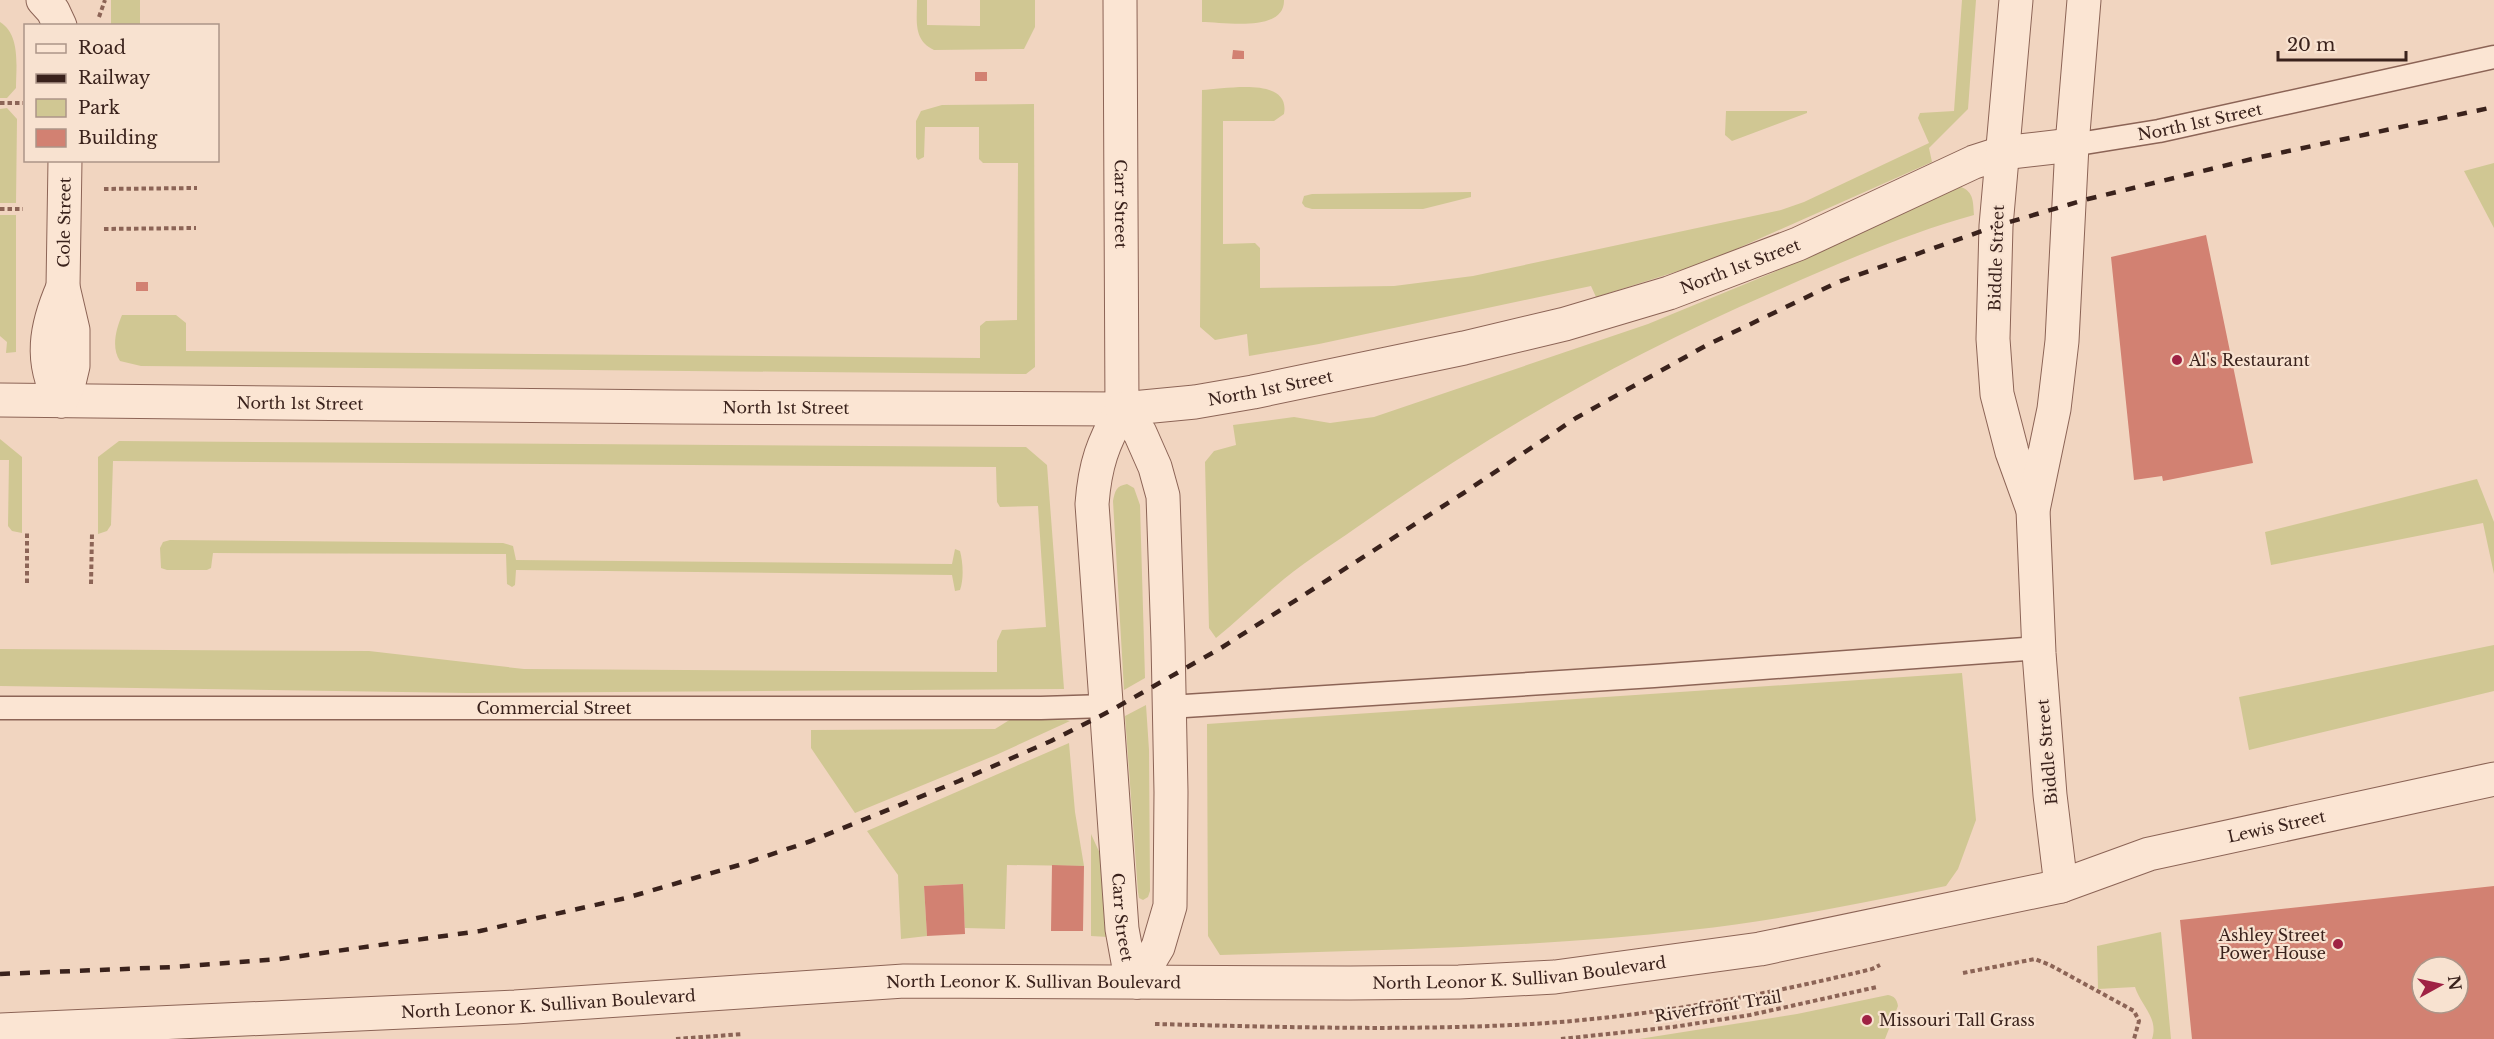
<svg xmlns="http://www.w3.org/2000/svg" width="2494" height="1039" viewBox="0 0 2494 1039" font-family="'Libre Baskerville',serif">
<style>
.green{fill:#d0c793}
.building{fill:#d28172;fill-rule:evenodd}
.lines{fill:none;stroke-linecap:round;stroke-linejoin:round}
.service-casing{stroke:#8c6456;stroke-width:25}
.minor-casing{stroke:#8c6456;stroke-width:35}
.tertiary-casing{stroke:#8c6456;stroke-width:35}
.path{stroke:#8c6456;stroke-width:4;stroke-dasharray:4.5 3;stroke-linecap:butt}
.service{stroke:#fbe5d3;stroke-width:22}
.minor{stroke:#fbe5d3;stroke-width:33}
.tertiary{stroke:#fbe5d3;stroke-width:33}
.rail{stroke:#3a221c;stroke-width:4.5;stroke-dasharray:10 10;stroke-linecap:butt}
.poi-dot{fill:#9f2244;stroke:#f8e2d0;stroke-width:2}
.labels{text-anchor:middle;stroke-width:4.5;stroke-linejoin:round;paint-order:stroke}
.street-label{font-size:16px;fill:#3a221c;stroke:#f8e2d0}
.poi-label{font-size:16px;fill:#3a221c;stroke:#f8e2d0;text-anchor:start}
</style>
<rect width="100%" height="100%" fill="#f1d5c0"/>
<!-- green -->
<path class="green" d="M111,0h29v25h-29z
M917,0h10v25l53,1v-26h55v27l-11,22 -90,1c-21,-10 -17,-29 -17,-50z
M1202,0h82c1,33 -60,22 -82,22z
M1962,0h14l-8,109 -39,39 3,14 -225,100 -111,35 -5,-11 -272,58 -70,12 -2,-22 -32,6 -15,-13 2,-237c24,-1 89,-14 82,24l-10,7h-51v123l32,-1 5,5v40l134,-2 79,-10 308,-66 23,-8 125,-59 -11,-25 2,-5 34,-2z
M0,22c21,13 16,45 16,66l-9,10h-7z
M1034,104l1,263 -9,7 -885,-8 -21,-5c-9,-13 -4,-32 2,-46h54l10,8v28l794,7v-32l6,-5 31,-1 1,-157h-35l-4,-4v-32h-54l-1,30 -6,3 -2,-3v-36l5,-10 21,-6z
M7,108l10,11 -1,84h-16v-94z
M1726,111h81v2l-75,28 -7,-6z
M2494,163v65l-30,-57z
M1961,187c13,5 12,15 13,28 -69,19 -137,49 -203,78 -145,63 -276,137 -405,228 -27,19 -56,37 -82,58 -23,19 -45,40 -68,59l-7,-10 -4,-166 9,-11 22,-6 -3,-20 61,-8 36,6 44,-6 274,-93 124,-51 176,-82z
M1471,192v5l-48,12h-111l-7,-2 -3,-4 2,-7 8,-2z
M0,215h16v137l-10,1 1,-11 -7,-6z
M0,439l22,18v76l-10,-2 -4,-5 1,-66h-9z
M119,441l907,6 21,18 17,224 -596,4 -468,-7v-37l369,2 155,18 473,3v-31l5,-11 44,-3 -8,-121 -38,1 -3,-5 -1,-35 -883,-6 -2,64 -4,6 -9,3v-77z
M2477,479l17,43v52l-11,-51 -212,42 -6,-33z
M1127,484l7,4 6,17 5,173 -21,12 -11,-189c2,-10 3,-15 14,-17z
M170,540l333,3 10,3 3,14 436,4 3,-15 5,2c3,11 4,28 0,39l-5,1 -3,-16 -436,-5 -1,15 -3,2 -5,-3 -1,-30 -293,-1 -2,15 -4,2h-40l-6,-2 -1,-20 3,-6z
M2494,645v46l-245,59 -10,-53z
M1962,673l14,147 -18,49 -12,17c-85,17 -169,35 -255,44 -156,18 -314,20 -471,25l-12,-19 -1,-212z
M1146,705l3,45 1,141 -2,6 -5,3 -4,-2 -1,-6 -13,-176z
M1054,717l16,4 -74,34 -141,58 -44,-65v-18l184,-1 16,-10z
M1069,743l6,69 9,54 -77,-1 -2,64 -40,-1 -3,-44 -38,2 3,50 -26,3 -3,-64 -31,-44z
M1091,834l11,24 6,79 -17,-1z
M2161,932l10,107h-19c7,-21 -11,-33 -17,-52l-37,2 -1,-43z
M1888,995c6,1 9,4 10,11l-13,33h-246l158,-25z"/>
<!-- building -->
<path class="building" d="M1233,50l11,1v8h-12z
M975,72h12v9h-12z
M2206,235l47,228 -90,18 -1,-5 -28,4 -23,-223z
M136,282h12v9h-12z
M1052,865l32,1 -1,65h-32z
M963,884l2,50 -38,2 -3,-50z
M2494,886v153h-302l-12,-119zM2422,967h36v36h-36z"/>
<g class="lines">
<!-- service casing -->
<g class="service-casing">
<g id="service">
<path id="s1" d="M2072,145l87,-14 335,-74"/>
<path d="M1169,707l485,-31 385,-28"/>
<path id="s2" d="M0,708h1041l65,-2"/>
</g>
</g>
<!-- minor casing -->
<g class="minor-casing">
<g id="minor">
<path d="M43,0l10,11 7,15"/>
<path id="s3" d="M0,400l676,7 446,2 73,-7 58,-10 211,-44 101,-24 104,-31 129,-49 176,-82 28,-9 70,-8"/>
<path id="s4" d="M61,401l8,-18 4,-17v-36l-10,-43 2,-127"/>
<path d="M61,401c-22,-40 -15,-75 2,-114"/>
<path id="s5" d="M2061,886l88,-32 345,-75"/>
</g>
</g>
<!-- tertiary casing -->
<g class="tertiary-casing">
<g id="tertiary">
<path id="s6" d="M1120,0l2,409c-19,34 -27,55 -30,95l30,425 6,33 9,20"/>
<path d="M2016,0l-20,226 -3,113 4,55 15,58 21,58"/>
<path d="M1122,409l18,24 15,34 8,29 5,146 3,150 -1,114 -12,41 -21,35"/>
<path id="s7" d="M0,1030l515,-23 389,-26 446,2 109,-1 96,-5 205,-28 301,-63 -11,-91 -11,-142 -6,-143 21,-101 8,-68 10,-196 12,-145"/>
</g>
</g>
<!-- path -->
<path class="path" d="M99,17l6,-17
M0,103h23
M104,189l93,-1
M0,209h23
M104,229l92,-1
M27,583v-50
M91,584l1,-50
M1963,973l72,-14 15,6 84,46 5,10 -5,18
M1155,1024c126,3 252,7 377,0 114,-7 229,-28 340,-55l8,-4
M676,1039l67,-5
M1561,1039l112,-12 77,-12 127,-28"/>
<!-- service -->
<use href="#service" class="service"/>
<!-- minor -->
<use href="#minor" class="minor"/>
<!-- tertiary -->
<use href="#tertiary" class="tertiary"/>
<!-- rail -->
<path class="rail" d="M0,974l173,-7 106,-8 201,-28 146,-33 120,-35 65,-22 148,-60 92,-40 59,-30 111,-63 241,-154 114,-76 131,-73 131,-63 158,-56 92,-27 168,-41 238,-51"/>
</g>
<!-- markers -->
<g class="poi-dot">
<circle cx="2177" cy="360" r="6"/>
<circle cx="2338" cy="944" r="6"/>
<circle cx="1867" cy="1020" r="6"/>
</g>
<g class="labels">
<!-- street labels -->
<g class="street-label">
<text dy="6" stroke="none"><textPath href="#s1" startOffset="130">North 1st Street</textPath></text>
<text dy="6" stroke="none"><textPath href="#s6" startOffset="204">Carr Street</textPath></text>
<text dy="6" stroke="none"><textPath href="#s4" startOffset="182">Cole Street</textPath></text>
<text transform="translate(1996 258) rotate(-88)" y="6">Biddle Street</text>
<text dy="6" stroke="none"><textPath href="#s3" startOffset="1758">North 1st Street</textPath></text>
<text dy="6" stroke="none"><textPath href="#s3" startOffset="1272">North 1st Street</textPath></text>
<text dy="6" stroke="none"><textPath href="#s3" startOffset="300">North 1st Street</textPath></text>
<text dy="6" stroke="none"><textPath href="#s3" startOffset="786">North 1st Street</textPath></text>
<text dy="6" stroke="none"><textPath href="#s2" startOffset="554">Commercial Street</textPath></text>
<text transform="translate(2047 752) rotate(-95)" y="6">Biddle Street</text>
<text dy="6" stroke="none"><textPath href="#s5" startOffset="224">Lewis Street</textPath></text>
<text dy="6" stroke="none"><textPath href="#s6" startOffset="924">Carr Street</textPath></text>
<text dy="6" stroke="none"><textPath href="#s7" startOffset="1521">North Leonor K. Sullivan Boulevard</textPath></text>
<text dy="6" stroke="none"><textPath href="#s7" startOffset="1035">North Leonor K. Sullivan Boulevard</textPath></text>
<text dy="6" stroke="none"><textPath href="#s7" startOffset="549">North Leonor K. Sullivan Boulevard</textPath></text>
<text transform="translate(1718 1006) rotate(-9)" y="6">Riverfront Trail</text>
</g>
<!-- poi labels -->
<g class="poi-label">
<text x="2189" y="366">Al's Restaurant</text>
<text x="2326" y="941" text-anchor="end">Ashley Street<tspan x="2326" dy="18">Power House</tspan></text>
<text x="1879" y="1026">Missouri Tall Grass</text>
</g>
</g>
<!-- legend -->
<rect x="24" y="24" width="195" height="138" fill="#f8e2d0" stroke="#ac9588" stroke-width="1.5"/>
<rect x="36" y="44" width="30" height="9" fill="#fbe5d3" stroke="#ac9588" stroke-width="1.5"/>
<text x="78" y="54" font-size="18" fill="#3a221c">Road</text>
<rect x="36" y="74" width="30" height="9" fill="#3a221c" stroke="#ac9588" stroke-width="1.5"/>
<text x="78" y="84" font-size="18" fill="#3a221c">Railway</text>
<rect x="36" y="99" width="30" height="18" fill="#d0c793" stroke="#ac9588" stroke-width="1.5"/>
<text x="78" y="114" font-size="18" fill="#3a221c">Park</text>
<rect x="36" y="129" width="30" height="18" fill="#d28172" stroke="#ac9588" stroke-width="1.5"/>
<text x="78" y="144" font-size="18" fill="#3a221c">Building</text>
<!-- north arrow -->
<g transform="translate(2440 985) rotate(82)"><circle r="28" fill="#f8e2d0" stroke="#ac9588" stroke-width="1.5"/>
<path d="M0-4.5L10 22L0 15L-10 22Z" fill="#9f2244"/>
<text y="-9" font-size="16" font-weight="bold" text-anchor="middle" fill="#3a221c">N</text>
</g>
<!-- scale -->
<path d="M2278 51v9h128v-9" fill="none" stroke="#3a221c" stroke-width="3"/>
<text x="2287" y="51" font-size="18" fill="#3a221c" stroke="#f8e2d0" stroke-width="4.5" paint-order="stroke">20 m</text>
</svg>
